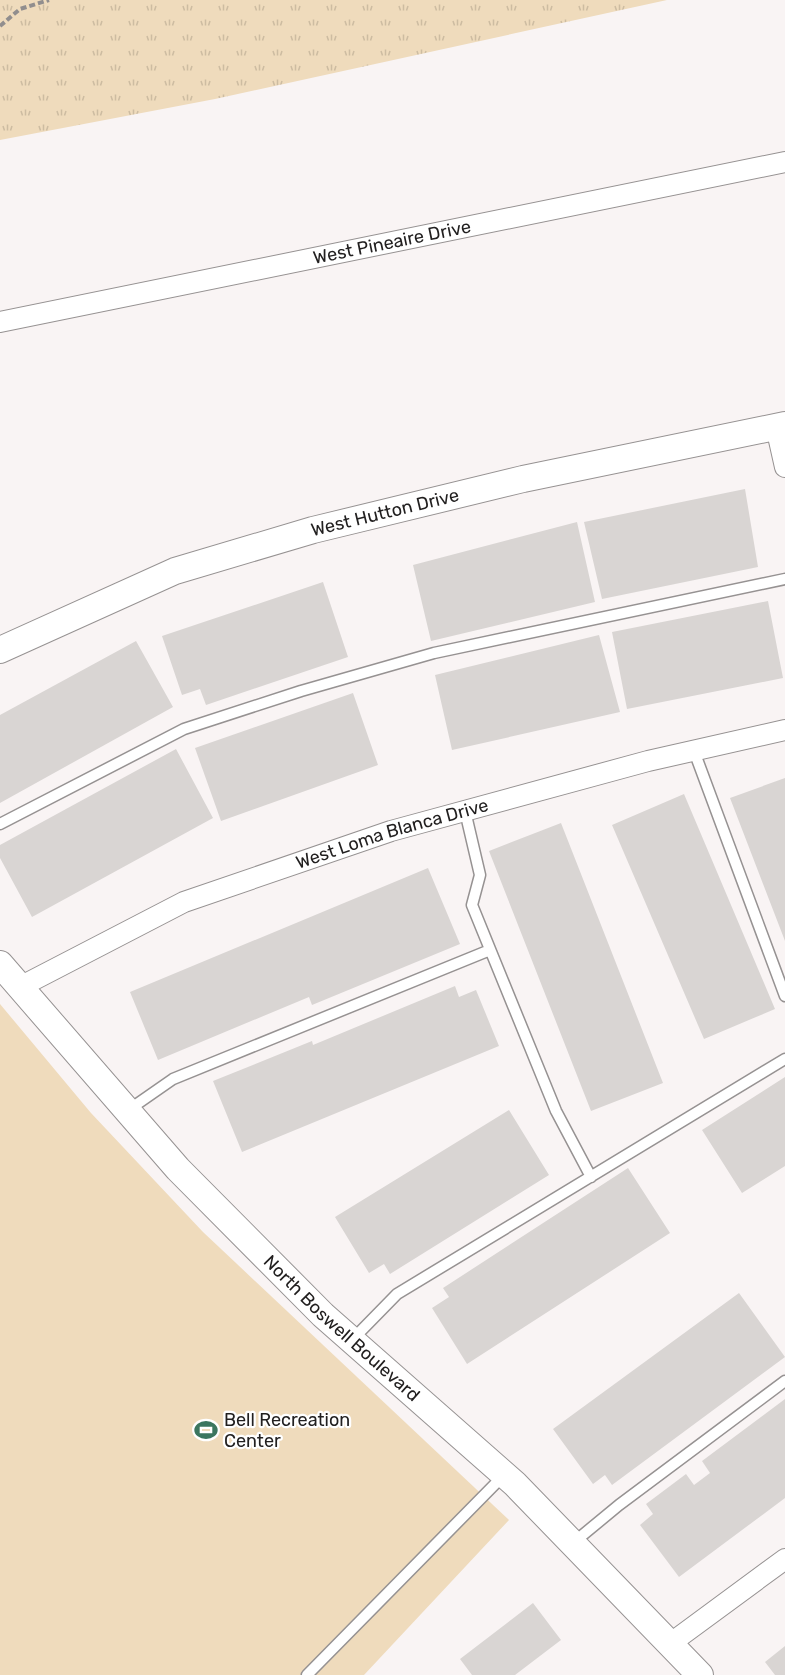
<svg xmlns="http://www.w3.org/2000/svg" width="785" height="1675" viewBox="0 0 785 1675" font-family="Rubik,sans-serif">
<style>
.grass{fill:url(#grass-tufts)}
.park{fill:#efdbbc}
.building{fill:#d9d5d3}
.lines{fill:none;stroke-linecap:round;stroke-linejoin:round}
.service-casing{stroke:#969292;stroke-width:13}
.minor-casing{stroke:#969292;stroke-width:22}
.tertiary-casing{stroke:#969292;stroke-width:28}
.path{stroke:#918e8e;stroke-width:4;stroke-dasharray:6 3;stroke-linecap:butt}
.service{stroke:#fff;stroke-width:10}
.minor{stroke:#fff;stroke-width:20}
.tertiary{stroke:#fff;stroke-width:26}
.labels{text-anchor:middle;stroke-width:4.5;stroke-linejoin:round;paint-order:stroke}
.street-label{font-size:18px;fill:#222020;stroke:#fff}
.poi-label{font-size:18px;fill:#222020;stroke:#fff;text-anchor:start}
</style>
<defs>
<pattern id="grass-tufts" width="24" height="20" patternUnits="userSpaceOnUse" patternTransform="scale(1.5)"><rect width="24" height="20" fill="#efdbbc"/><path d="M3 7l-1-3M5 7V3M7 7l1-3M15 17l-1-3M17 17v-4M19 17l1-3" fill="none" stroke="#cdbca1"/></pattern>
</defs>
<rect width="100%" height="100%" fill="#f9f4f4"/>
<!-- grass -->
<path class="grass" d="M0,0h667l-452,99 -215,41z"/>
<!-- park -->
<path class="park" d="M0,1004l91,109 112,119 306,288 -145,155h-364z"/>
<!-- building -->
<path class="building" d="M745,489l13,78 -156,32 -18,-77z
M577,522l18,80 -164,39 -18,-76z
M323,582l25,75 -142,48 -6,-16 -18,6 -20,-59z
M768,601l15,77 -156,31 -15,-77z
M599,635l21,77 -168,38 -17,-75z
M136,641l37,66 -173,96v-88z
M353,693l25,72 -157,56 -26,-73z
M176,749l37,69 -181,99 -32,-59v-13z
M785,778v163l-55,-143z
M684,794l91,215 -71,30 -92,-214z
M561,823l102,260 -72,28 -102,-260z
M428,868l32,76 -148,61 -3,-8 -151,63 -28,-68z
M455,986l4,11 17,-7 23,56 -257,106 -29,-71 99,-40 1,4z
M785,1077v89l-43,27 -40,-63z
M509,1110l40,65 -159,99 -6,-10 -15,9 -34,-56z
M628,1168l42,65 -203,131 -35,-56 17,-11 -6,-9z
M739,1293l46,64 -173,128 -7,-10 -12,9 -40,-55z
M785,1399v99l-106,79 -39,-52 13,-11 -7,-10 40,-30 8,11 16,-12 -8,-12z
M533,1603l28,37 -46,35h-43l-12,-16z
M785,1646v29h-10l-10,-13z"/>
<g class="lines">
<!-- service casing -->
<g class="service-casing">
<path id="service" d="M694,751l91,245
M465,811l15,64 -8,30 84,206 35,66
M0,824l184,-95 117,-38 133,-38 351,-74
M127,1111l46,-32 317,-129
M352,1340l45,-46 388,-235
M573,1543l46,-38 166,-124
M307,1675l197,-200"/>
</g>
<!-- minor casing -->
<g class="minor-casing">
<g id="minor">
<path id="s1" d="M0,322l785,-160"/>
<path d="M776,427l9,40"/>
<path id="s2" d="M18,988l166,-86 207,-71 257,-70 137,-31"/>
<path d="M671,1643l114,-84"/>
</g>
</g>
<!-- tertiary casing -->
<g class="tertiary-casing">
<g id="tertiary">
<path id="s3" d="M0,650l175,-79 138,-41 210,-51 262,-54"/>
<path id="s4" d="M0,964l178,205 145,146 192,169 185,191"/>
</g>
</g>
<!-- path -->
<path class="path" d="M0,26l20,-17 29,-9"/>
<!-- service -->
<use href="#service" class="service"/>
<!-- minor -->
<use href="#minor" class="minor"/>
<!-- tertiary -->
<use href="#tertiary" class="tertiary"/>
</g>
<!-- icons -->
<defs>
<g id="stadium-bare" transform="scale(1.8)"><path d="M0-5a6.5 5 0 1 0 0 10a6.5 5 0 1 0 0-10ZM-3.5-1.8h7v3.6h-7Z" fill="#3b765f" stroke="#fff" stroke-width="2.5" paint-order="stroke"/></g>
</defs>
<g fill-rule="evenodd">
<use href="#stadium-bare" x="206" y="1430"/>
</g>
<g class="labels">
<!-- street labels -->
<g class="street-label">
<text dy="6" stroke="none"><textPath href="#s1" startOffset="400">West Pineaire Drive</textPath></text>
<text dy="6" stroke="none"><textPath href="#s3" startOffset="410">West Hutton Drive</textPath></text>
<text dy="6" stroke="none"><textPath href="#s2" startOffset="406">West Loma Blanca Drive</textPath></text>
<text dy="6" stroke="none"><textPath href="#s4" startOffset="500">North Boswell Boulevard</textPath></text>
</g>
<!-- poi labels -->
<g class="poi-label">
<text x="224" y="1426">Bell Recreation<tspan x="224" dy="21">Center</tspan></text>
</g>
</g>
</svg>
